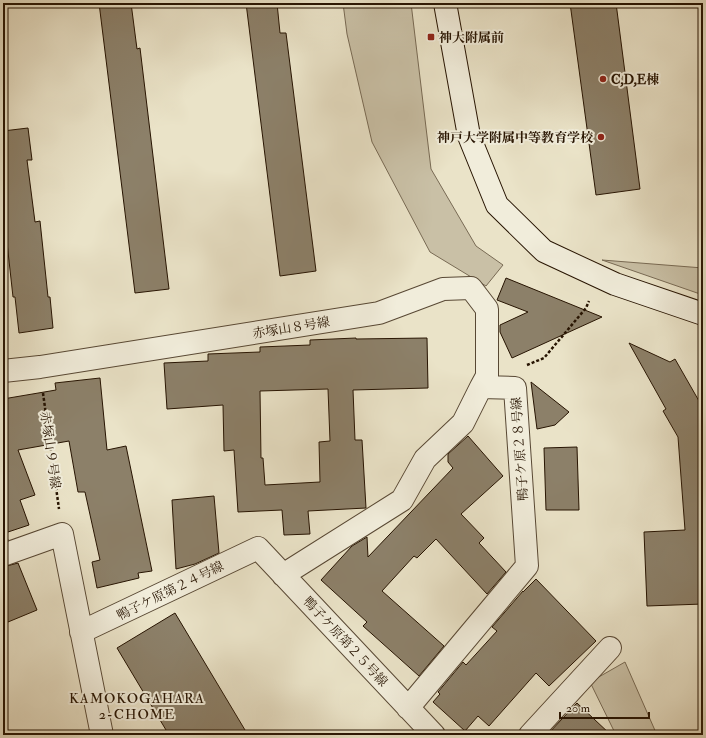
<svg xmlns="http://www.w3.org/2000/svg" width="706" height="738" viewBox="0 0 706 738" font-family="'IM FELL Double Pica','Noto Serif JP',serif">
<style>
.green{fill:#c9c0a6;stroke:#786a54}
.building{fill:#8c8069;stroke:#271402;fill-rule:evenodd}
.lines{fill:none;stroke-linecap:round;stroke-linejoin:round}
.street-casing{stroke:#584834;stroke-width:24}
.secondary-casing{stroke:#271402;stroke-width:24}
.path{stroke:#271402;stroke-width:2.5;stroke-dasharray:3 2;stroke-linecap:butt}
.street{stroke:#f1eddb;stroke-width:22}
.secondary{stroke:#f1eddb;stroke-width:22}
.poi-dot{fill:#8f2418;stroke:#f1eddb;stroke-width:1.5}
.labels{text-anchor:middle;stroke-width:4;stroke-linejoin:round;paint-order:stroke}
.poi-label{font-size:13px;font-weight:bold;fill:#271402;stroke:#f1eddb;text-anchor:start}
.street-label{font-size:13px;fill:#271402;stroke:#f1eddb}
.neighbourhood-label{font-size:14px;letter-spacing:1px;fill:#271402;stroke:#f1eddb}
</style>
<rect width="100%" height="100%" fill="#eae3c8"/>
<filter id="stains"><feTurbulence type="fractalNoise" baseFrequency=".005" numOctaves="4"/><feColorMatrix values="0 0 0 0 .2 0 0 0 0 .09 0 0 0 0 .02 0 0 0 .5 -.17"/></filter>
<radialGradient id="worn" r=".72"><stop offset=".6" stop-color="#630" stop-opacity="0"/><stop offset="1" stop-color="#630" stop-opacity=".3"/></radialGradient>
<!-- green -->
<path class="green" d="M343,3h68l20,166 45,77 27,19 -17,21 -56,-34 -58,-110 -25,-108z
M602,260l101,8v27z
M625,662l32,73h-41l-26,-53z"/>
<!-- building -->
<path class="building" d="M99,3h32l6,46 3,-1 29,241 -34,4z
M246,3h31l3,30h6l30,238 -36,5z
M570,3h46l24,186 -44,6z
M28,128l4,32h-5l8,62 5,-1 8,76h2l3,31 -34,5 -4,-36h-2l-10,-91v-75z
M506,278l96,39 -90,41 -12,-26v-7l28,-13 -31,-12z
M356,338v1l71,-1 1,50 -75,2 2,50h7l4,68 -58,3 2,23 -26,1 -2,-25 -44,2 -4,-62 -10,1 -1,-46 -56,4 -3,-46 44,-2v-7l52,-2v-5l50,-2v-5zM328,389l2,52 -11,1 1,40 -55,3 -2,-27h-2l-1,-67z
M629,343l41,19 5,-3 28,49v196l-56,2 -3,-74 41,-2 -7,-93 -15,-26 3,-2z
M100,378l7,72 19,-4 26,125 -14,2 1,5 -42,10 -5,-26 8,-2 -15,-68h-7l-9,-51 -51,9 17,45 -15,5 9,25 -24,8 3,7 -5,2v-143l53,-9 -1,-7z
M531,382l38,30 -14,13 -18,4z
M468,436l35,40 -42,38 23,24 -5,5 27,29 -19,22 -51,-55 -19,19 -3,-2 -32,35 62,55 -25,30 -56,-50 4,-4 -46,-42 31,-34 15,-9 1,20 85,-89 -5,-6v-8z
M577,447l2,63h-33l-2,-62z
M214,496l5,57 -24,11 -19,5 -4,-69z
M18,563l19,47 -29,12 -5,-12v-43z
M536,579l60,62 -47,45 -13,-13 -47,53 -11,-10 -13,15 -32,-29 7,-8 -2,-2 25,-30 3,3 31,-34 -5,-4 31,-36v1z
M175,613l73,122h-79l-52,-87z
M577,703l34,32h-64z"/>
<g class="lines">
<!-- street casing -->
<g class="street-casing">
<path id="street" d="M3,371l37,-4 339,-54 64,-24 28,-1 16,21v67l-6,11
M3,555l59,-21 40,201
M283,575l119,-75 23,-41 38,-36 18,-36 34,1 12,178 -119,142
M81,632l177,-84 176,187
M530,735l80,-87"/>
</g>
<!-- secondary casing -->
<g class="secondary-casing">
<path id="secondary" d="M445,3l24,133 28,69 47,46 71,33 88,30"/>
</g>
<!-- path -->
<path class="path" d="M527,365l17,-7 42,-50 3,-7
M43,393l16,116"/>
<!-- street -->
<use href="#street" class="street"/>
<!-- secondary -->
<use href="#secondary" class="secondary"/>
</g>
<!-- markers -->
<g class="poi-dot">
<rect x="427" y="33" width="8" height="8" rx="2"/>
<circle cx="603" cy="79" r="4"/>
<circle cx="601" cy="137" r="4"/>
</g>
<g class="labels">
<!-- poi labels -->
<g class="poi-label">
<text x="439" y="42">神大附属前</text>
<text x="611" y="84">C,D,E棟</text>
<text x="593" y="142" text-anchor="end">神戸大学附属中等教育学校</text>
</g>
<!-- street labels -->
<g class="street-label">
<text transform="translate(291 327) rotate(-9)" y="5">赤塚山８号線</text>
<text transform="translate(519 449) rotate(-94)" y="5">鴨子ケ原２８号線</text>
<text transform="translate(51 450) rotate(82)" y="5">赤塚山９号線</text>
<text transform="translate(170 590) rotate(-26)" y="5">鴨子ケ原第２４号線</text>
<text transform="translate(346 641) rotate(47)" y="5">鴨子ケ原第２５号線</text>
</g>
<!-- neighbourhood labels -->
<g class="neighbourhood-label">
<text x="137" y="703">KAMOKOGAHARA<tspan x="137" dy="16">2-CHOME</tspan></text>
</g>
</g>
<!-- margin -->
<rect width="706" height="738" fill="none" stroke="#eae3c8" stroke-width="16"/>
<rect x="4" y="4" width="698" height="730" fill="none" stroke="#271402" stroke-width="2"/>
<rect x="8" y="8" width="690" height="722" fill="none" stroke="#271402"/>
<!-- scale -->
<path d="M560 712v6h89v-6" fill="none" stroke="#271402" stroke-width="2"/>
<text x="566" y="712" font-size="12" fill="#271402" stroke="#f1eddb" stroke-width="3" paint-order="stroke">20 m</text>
<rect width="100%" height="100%" filter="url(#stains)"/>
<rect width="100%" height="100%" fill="url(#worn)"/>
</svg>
